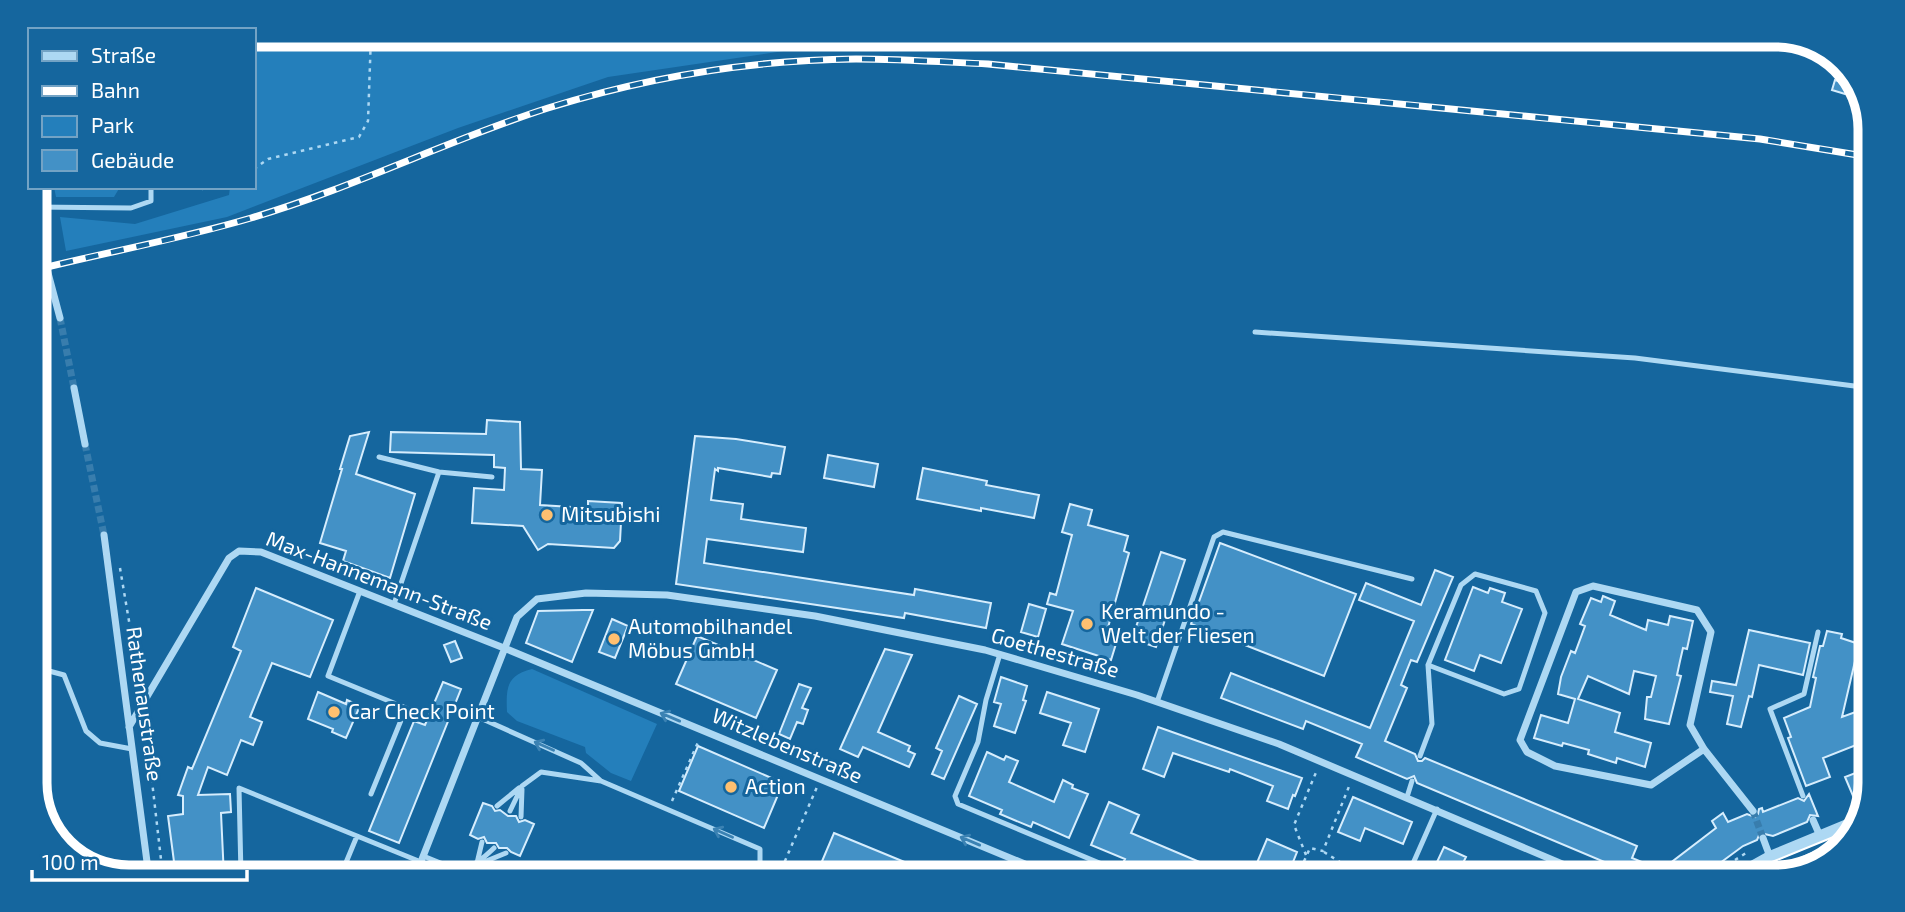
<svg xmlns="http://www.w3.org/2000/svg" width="1905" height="912" viewBox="0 0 1905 912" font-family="'Exo 2',sans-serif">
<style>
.green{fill:#247fbb}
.building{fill:#4391c6;stroke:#d6edfd;stroke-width:2}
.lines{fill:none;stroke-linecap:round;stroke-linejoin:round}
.minor-tunnel{stroke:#387dad;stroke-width:7;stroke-dasharray:7 3.5;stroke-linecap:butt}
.path{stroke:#add8f3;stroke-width:2.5;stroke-dasharray:3.5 5;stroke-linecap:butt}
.service{stroke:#add8f3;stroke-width:5}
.minor{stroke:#add8f3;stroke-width:7}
.tertiary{stroke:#add8f3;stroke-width:12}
.tram{stroke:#fff;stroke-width:2}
.rail-casing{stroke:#fff;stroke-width:7}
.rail{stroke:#15669e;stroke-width:4.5;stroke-dasharray:13;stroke-linecap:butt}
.oneway{stroke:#3b82b3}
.poi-dot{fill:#ffc070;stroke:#15669e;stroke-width:2.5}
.labels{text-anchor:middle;stroke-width:6;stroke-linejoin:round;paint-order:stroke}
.poi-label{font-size:21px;fill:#fff;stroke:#15669e;text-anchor:start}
.street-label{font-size:21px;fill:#fff;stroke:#15669e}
.rim{fill:none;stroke:#fff;stroke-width:9}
</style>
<rect width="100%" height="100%" fill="#15669e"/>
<!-- green -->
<path class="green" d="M254,35h852l-1,10 -76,-5 -245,11 -176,26 -150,51 -231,89 -161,34 -6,-34 75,7 94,-29 1,-8h24z
M54,187h66l-6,10h-58z
M532,669l125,55 -26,57 -20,-8 -25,-20 -1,-6 -68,-26 -10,-9c-1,-23 -1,-37 25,-43z"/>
<!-- building -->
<path class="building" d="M1835,80l13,4 -3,10 -13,-4z
M487,420l33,2 1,47 21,1 -2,35 48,3v-7l34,2 -2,38 -6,7 -66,-4 -10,6 -15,-24 -51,-3 2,-35 30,2 1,-22 -11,-1v-12l-104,-3 1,-20 95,2z
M369,432l-13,42 59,20 -25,84 -47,-17 3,-10 -26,-8 22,-74h-2l10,-33z
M695,436l41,3 49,8 -5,27 -8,-1 -1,4 -53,-9v3l-3,-2 -4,31 32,4 -2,15 65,9 -3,24 -96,-13 -3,24 210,32 1,-6 76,14 -5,25 -81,-15 -1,5 -228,-34z
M828,455l50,9 -4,23 -50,-9z
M923,468l64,13 -1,4 53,10 -5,23 -53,-10v3l-64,-12z
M1070,504l22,6 -4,15 40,11 -4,15 5,2 -22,78 12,3 -8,26 -49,-16 11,-33 -26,-7 3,-11 6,2 16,-60 -10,-3z
M1220,543l136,51 -32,82 -133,-52z
M1161,552l24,8 -29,87 -24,-8z
M1435,570l18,7 -36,85 -6,-2 -10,25 6,3 -22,53 30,13 3,7h4l3,-3 212,88 -5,12 29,12 55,-42 -4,-7 11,-8 5,9 19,-8 8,3 3,-3 1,-5 3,-1 1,4 35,-14 6,3 5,-7 9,22 -8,-1 -3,7 -34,14 -13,-3 -3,7 -14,6 -42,31h-61l-223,-94 -3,-7 -7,3 -51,-22 6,-13 -56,-23 -3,8 -82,-31 10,-25 139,55 44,-107 -55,-21 7,-17 55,22z
M1473,587l15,6 2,-5 15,5 -3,9 20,7 -21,54 -21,-8 -6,16 -29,-11z
M256,588l77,32 -23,57 -38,-14 -22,54 12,5 -9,23 -12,-5 -14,35 -19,-8 -10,28 32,-1 1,18 -10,1 3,64h-48l-8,-61 15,-2v-18l-5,-1 10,-28 4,2 49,-118 -8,-4z
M1603,596l12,5 -5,14 36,15 2,-10 20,5 2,-9 23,5 -6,28 -4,-1 -3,13 -3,14 4,1 -12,48 -24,-5 2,-22h4l5,-21 -22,-5 -5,23 -41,-18 -10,23 42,14 -5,19 36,11 -6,24 -28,-9 -1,5 -28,-9 1,-4 -26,-7 -1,3 -28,-8 7,-23 27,8 7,-24 -17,-5 3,-17 10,-26 4,2 10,-27 -5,-2 11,-26 10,4z
M1029,604l17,5 -8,28 -17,-5z
M583,610h10l-21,52 -46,-19 12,-32z
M612,619l16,7 -13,32 -16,-6z
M1749,630l61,13 -7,32 -44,-10 -7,32 -3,-1 -8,31 -14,-3 6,-28 -23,-4 2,-11 24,4z
M1827,631l15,3 -1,4 18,6 -17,73 19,-7 9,23v50l-4,15 -10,5 -11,-26 21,-8 -10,-24 -33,13 7,19 -24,9 -18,-48 3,-1 -7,-19 26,-11 6,-29 -3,-1 7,-31h3z
M697,636l80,34 -21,48 -80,-34z
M455,641l7,17 -11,4 -7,-17z
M885,649l27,6 -34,77 32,14 -2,5 7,3 -6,13 -46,-20 -5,10 -18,-8z
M1001,677l26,9 -4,14 3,1 -11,32 -21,-7 7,-22 -7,-2z
M443,682l18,7 -62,154 -30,-12 45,-110 11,4z
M799,684l12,4 -9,20 6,2 -5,14 -6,-2 -7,17 -11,-5z
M318,692l28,12 1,-4 13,6 -14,32 -14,-6 1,-3 -25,-10z
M1047,692l52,17 -14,43 -22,-7 8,-22 -31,-10z
M959,696l18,8 -33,75 -12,-5 10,-23 -6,-3z
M1158,727l144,51 -7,18 -2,-1 -5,14 -21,-8 6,-15 -43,-17 -1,3 -56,-19 -9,24 -21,-8z
M698,746l85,37 -19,45 -85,-37z
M987,752l17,8 2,-4 12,5 -9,21 45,20 9,-22 10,5 -1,3 16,6 -19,44 -36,-16 -2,5 -31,-13 2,-4 -33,-14z
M1353,797l59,25 -9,22 -38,-16 -5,13 -22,-9z
M1109,802l30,13 -8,18 104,44h-84l-29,-12 3,-6 -34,-14z
M483,803l9,3 3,5 5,-1 8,6h8l3,6 6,-2 9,4 -14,32 -9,-4 -4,-4h-8l-3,-5h-9l-3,-6 -6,2 -8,-4z
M834,833l107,44h-95l-26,-11z
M1267,839l30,13 -10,25h-36z
M1444,847l22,10 -10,20h-26z
M1323,863l33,14h-39z"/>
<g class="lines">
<!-- minor-tunnel -->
<path class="minor-tunnel" d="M60,318l14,70
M85,444l19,91
M1753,811l10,27"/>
<!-- path -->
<path class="path" d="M254,169l14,-10 91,-22 9,-16 3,-86
M38,187l2,11
M202,189l7,-2
M120,568l20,118
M145,720l18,157
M672,801l27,-61
M1324,852l30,19 3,6
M1306,855l-12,-30 23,-55
M1735,860l11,-7
M778,877l39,-90
M1297,877l13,-29 13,3 27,-67
M1713,877l11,-9"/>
<!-- service -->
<path class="service" d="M35,207l96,1 20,-7v-14
M1255,332l380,26 235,30
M379,457l60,15 53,5
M360,591l-32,85 78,32 -35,86
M394,604l45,-132
M1000,654l-14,46 -8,42 -23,54 3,8 175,73
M35,659l9,2 5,10
M35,677l14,-6 15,4 22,56 14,12 32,6
M1157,702l57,-165 9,-5 189,47
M478,717l103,46 20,18
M1420,756l12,-32 -4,-59 33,-80 14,-11 61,17 9,22 -26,76 -15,5 -76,-29
M1803,796l-33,-87 34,-15 14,-62
M1407,797l5,-16
M497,806l22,-18
M510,811l12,-25 19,-14 60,9 159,68v28
M521,817l1,-28
M423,856c36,14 41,21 71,-8
M477,863l5,-21
M479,864l27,-11
M419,867l24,10
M246,877l-5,-2 -2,-87 182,74
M340,877l17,-41
M1407,877l30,-68"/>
<!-- minor -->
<path class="minor" d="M35,224l25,94
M74,388l11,56
M104,535l45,342
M129,727l100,-169 10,-7 22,1 243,96 552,229
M1704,749l-53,36 -96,-19 -28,-14 -7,-12 56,-148 17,-6 104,24 14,22 -21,93 14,24 49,62
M1813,820l7,16
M1763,838l13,35 4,2
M415,877l102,-260 20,-18 49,-6 81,2 148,21 170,34 152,45 142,49 314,133"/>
<!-- tertiary -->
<path class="tertiary" d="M1734,877l36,-20 92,-38
M1769,877l72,-31"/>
<!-- tram -->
<path class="tram" d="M1748,877l24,-15 86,-35"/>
<!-- rail casing -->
<g class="rail-casing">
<path id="rail" d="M35,270c72,-18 145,-31 216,-52 102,-30 197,-78 297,-110 99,-31 204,-48 308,-49 44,0 88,3 132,5l772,75 110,18"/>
</g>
<!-- rail -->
<use href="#rail" class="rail"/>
</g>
<!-- one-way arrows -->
<defs><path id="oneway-shaft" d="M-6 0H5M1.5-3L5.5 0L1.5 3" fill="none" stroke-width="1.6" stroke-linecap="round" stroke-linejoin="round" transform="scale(1.75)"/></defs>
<g class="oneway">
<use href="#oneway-shaft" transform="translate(670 717) rotate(-157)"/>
<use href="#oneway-shaft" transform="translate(544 746) rotate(-156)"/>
<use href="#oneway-shaft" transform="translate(723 833) rotate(-156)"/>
<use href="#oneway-shaft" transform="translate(970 841) rotate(-157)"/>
</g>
<!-- markers -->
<g class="poi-dot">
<circle cx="547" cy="515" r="7"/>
<circle cx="1087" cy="624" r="7"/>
<circle cx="614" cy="639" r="7"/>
<circle cx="334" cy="712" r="7"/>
<circle cx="731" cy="787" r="7"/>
</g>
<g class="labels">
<!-- poi labels -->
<g class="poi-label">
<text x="561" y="522">Mitsubishi</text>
<text x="1101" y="619">Keramundo -<tspan x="1101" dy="24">Welt der Fliesen</tspan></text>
<text x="628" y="634">Automobilhandel<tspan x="628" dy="24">Möbus GmbH</tspan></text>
<text x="348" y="719">Car Check Point</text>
<text x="745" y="794">Action</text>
</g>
<!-- street labels -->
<g class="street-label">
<text transform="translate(379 581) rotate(21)" y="7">Max-Hannemann-Straße</text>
<text transform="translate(1055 653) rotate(16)" y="7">Goethestraße</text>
<text transform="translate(144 704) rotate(82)" y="7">Rathenaustraße</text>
<text transform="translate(787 746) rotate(23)" y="7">Witzlebenstraße</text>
</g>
</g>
<!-- crop -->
<path d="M0 0H1905V912H0ZM129 47H1776A82 82 0 0 1 1858 129V783A82 82 0 0 1 1776 865H129A82 82 0 0 1 47 783V129A82 82 0 0 1 129 47Z" fill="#15669e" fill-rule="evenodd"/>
<path class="rim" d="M129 47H1776A82 82 0 0 1 1858 129V783A82 82 0 0 1 1776 865H129A82 82 0 0 1 47 783V129A82 82 0 0 1 129 47Z"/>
<!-- legend -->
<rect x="28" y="28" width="228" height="161" fill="#15669e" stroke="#73a3c5" stroke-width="2"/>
<rect x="42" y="51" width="35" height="10" fill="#add8f3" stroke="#73a3c5" stroke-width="2"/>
<text x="91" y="63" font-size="21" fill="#ffffff">Straße</text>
<rect x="42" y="86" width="35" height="10" fill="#ffffff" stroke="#73a3c5" stroke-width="2"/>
<text x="91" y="98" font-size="21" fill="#ffffff">Bahn</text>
<rect x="42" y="116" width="35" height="21" fill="#247fbb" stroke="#73a3c5" stroke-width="2"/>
<text x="91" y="133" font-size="21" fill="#ffffff">Park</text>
<rect x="42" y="150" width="35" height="21" fill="#4391c6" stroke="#73a3c5" stroke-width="2"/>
<text x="91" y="168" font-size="21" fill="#ffffff">Gebäude</text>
<!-- scale -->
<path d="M32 870v10h215v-10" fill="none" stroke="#ffffff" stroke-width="3.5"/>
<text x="42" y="870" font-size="21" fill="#ffffff" stroke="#15669e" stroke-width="5" paint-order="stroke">100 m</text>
</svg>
